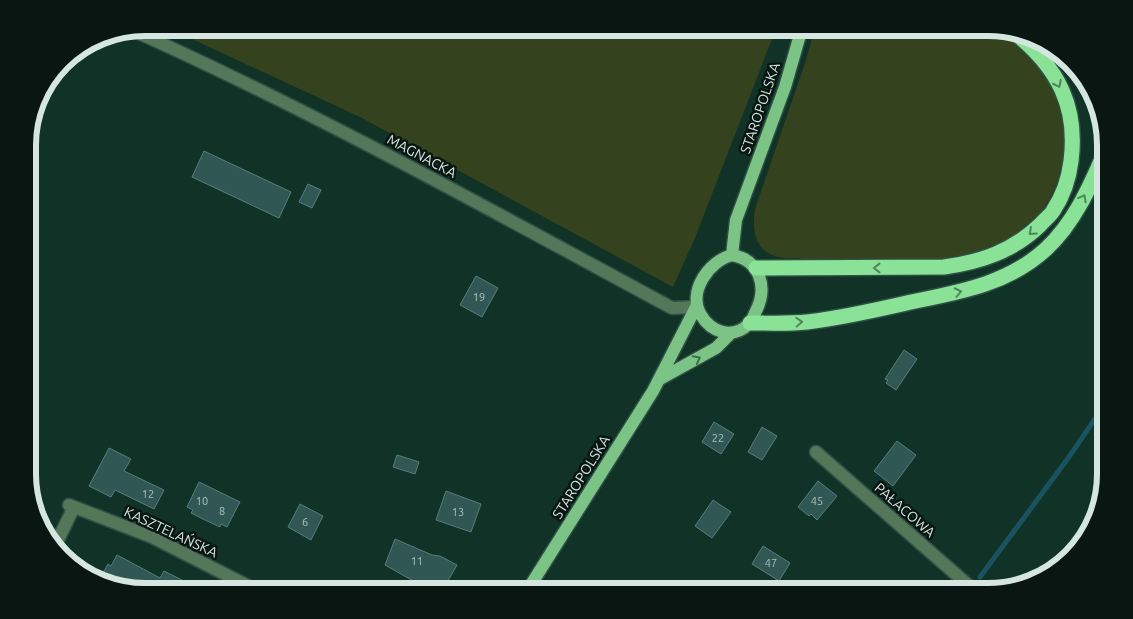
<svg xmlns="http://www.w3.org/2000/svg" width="1133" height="619" viewBox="0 0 1133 619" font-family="Ubuntu,sans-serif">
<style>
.green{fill:#35421e}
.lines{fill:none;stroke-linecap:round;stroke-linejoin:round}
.stream{stroke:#195360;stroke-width:5}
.building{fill:#315755;stroke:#577e7d}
.minor-casing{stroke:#2f4f44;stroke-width:15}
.major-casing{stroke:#2f4f44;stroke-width:15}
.highway-casing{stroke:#2f4f44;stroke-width:18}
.minor{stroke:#557759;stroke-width:12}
.major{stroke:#7bc485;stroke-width:12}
.highway{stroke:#89e296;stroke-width:15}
.oneway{stroke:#4f865b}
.oneway2{stroke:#426d4c}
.labels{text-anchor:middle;stroke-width:5;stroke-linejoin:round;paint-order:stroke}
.number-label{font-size:11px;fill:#abc2bc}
.street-label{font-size:14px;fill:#d4e6df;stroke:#091612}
.rim{fill:none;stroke:#d4e6df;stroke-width:6}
</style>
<rect width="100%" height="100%" fill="#103227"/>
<!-- green -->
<path class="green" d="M168,28h607l-3,11 -77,199 -22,49 -313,-170z
M815,28h172c18,4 37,21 49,36 21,27 31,58 27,92 -8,66 -58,95 -119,103l-131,3c-5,-1 -10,-3 -15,-4 -6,0 -14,1 -20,-1 -24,-6 -26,-27 -23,-48l51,-149z"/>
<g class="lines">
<!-- stream -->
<path class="stream" d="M980,577l89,-120 36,-53"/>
</g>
<!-- building -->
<path class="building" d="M204,151l87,41 -12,26 -87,-41z
M308,184l13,6 -9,18 -13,-6z
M476,276l22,12 -16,29 -22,-12z
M904,350l13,9 -21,31 -10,-7 2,-3 -3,-1z
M714,422l20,12 -13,20 -19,-12z
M762,427l15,9 -15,24 -14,-8z
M897,441l19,14 -23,31 -19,-15z
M109,448l22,11 -7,12 40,19 -10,19 -39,-19 -4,7 -22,-11z
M397,455l22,7 -4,12 -22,-7z
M818,481l19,15 -20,24 -6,-6 -2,2 -11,-9z
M199,482l41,20 -13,25 -6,-3 -1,3 -15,-7 -14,-7 2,-3 -6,-3z
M446,491l35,13 -10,28 -35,-12z
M713,500l18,12 -19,26 -17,-12z
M300,504l23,12 -12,24 -23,-13z
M395,539l37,16 8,1 17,9 -15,26 -10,-6 -4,6h-15l4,-8 -32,-18z
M763,546l27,17 -11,18 -27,-17z
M117,555l43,23 4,-7 40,20 -58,1 -47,-12 9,-16 3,2z"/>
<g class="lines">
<!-- minor casing -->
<g class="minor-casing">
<path id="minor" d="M132,30c185,83 362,182 540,278l24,-1
M816,452l159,139
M69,505l83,32 106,54
M55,546l19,-39"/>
</g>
<!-- major casing -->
<g class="major-casing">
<path id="major" d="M732,255l4,-35 49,-133 17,-59
M732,255c28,5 36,32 24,56 -2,4 -4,10 -7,13 -17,16 -38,8 -48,-9 -14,-23 8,-54 31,-60z
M660,379l56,-31 14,-14
M527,591l126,-200 43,-84"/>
</g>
<!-- highway casing -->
<g class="highway-casing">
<path id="highway" d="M756,268l188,-1c37,-5 69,-16 96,-42 4,-5 10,-9 13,-14 10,-15 16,-33 18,-50 7,-54 -13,-93 -55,-127
M750,323c19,0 38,1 57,-1 35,-4 69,-12 104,-20 49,-10 97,-18 135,-53 28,-26 44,-62 59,-97"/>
</g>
<!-- minor -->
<use href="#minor" class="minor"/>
<!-- major -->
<use href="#major" class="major"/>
<!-- highway -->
<use href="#highway" class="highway"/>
</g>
<!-- one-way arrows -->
<defs><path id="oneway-chevron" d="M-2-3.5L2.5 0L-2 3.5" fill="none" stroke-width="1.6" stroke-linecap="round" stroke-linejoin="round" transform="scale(1.25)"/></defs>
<g class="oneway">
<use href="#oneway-chevron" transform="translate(1058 84) rotate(63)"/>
<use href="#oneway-chevron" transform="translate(1083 198) rotate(-61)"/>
<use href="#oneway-chevron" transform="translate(1032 232) rotate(138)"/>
<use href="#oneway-chevron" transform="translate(877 268) rotate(180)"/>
<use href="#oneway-chevron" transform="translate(958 292) rotate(-12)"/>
<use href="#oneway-chevron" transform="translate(799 322) rotate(-3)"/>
</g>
<use class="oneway2" href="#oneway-chevron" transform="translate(697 359) rotate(-28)"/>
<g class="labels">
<!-- number labels -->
<g class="number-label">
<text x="479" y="301">19</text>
<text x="718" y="442">22</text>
<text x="148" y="498">12</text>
<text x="202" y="505">10</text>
<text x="817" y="505">45</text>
<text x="222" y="515">8</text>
<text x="458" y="516">13</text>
<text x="305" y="526">6</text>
<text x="417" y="565">11</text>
<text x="771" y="567">47</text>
</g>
<!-- street labels -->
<g class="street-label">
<text transform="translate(760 108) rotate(-71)" y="5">STAROPOLSKA</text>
<text transform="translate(422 156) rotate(28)" y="5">MAGNACKA</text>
<text transform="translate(581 477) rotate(-58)" y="5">STAROPOLSKA</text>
<text transform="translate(905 510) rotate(41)" y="5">PAŁACOWA</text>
<text transform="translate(171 532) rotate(25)" y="5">KASZTELAŃSKA</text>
</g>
</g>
<!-- crop -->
<path d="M0 0H1133V619H0ZM145 36H988A109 109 0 0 1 1097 145V474A109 109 0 0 1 988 583H145A109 109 0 0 1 36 474V145A109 109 0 0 1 145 36Z" fill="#091612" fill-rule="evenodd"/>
<path class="rim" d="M145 36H988A109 109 0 0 1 1097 145V474A109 109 0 0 1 988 583H145A109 109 0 0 1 36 474V145A109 109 0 0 1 145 36Z"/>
</svg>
